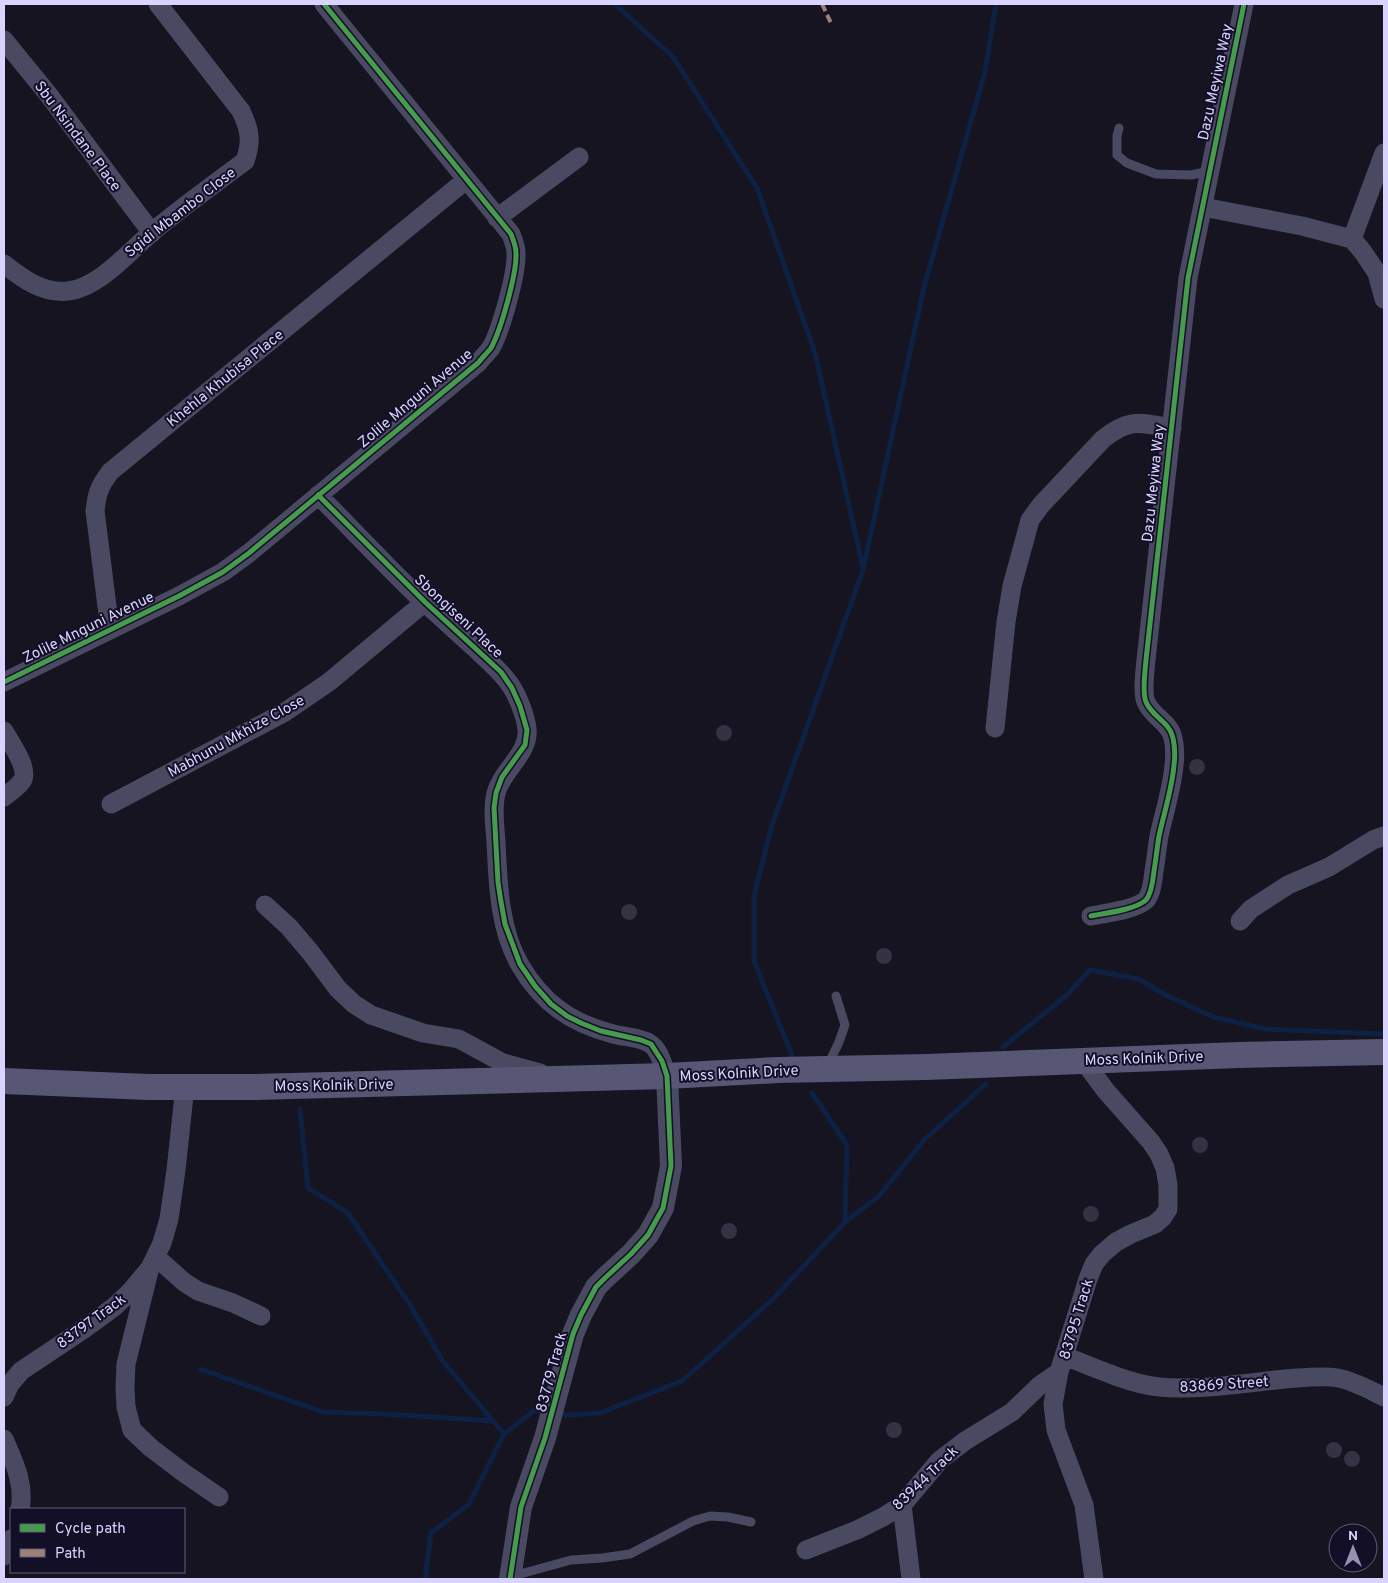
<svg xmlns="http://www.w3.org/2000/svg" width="1388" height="1583" viewBox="0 0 1388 1583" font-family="Overpass,sans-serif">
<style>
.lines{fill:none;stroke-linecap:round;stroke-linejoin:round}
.stream{stroke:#0d2144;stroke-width:5}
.building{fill:#343243}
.service{stroke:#4a4962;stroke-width:9}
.minor{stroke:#4a4962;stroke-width:19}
.tertiary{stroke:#4a4962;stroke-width:22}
.secondary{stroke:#575674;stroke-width:26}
.quiet{stroke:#9e8076;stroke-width:4;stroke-dasharray:8 4;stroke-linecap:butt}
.cycleway-casing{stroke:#130f26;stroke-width:8}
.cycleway{stroke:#469c4c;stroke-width:5}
.labels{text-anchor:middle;stroke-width:4;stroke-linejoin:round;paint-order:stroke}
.street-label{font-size:15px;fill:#d9d4ff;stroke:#130f26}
</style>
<rect width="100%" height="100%" fill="#161421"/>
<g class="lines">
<!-- stream -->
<path class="stream" d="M615,4l58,53 84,131 58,165 48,215
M1003,1047l64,-52 23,-25 48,9 28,16 47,22 53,12 118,5
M792,1055l-38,-94v-65l18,-71 91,-255 61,-283 61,-215 11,-68
M300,1109l8,79 40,25 64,95 30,52 62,74
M845,1222l34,-26 46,-57 61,-55
M200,1369l123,43 63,2 107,7
M557,1413l9,2 34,-2 82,-32 91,-82 72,-77 2,-77 -35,-52
M425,1579l6,-46 38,-29 35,-70 31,-24 11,2"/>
</g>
<!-- building -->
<path class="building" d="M716 733a8 8 0 1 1 16 0a8 8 0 1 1-16 0Z
M1189 767a8 8 0 1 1 16 0a8 8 0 1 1-16 0Z
M621 912a8 8 0 1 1 16 0a8 8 0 1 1-16 0Z
M876 956a8 8 0 1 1 16 0a8 8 0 1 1-16 0Z
M1192 1145a8 8 0 1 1 16 0a8 8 0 1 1-16 0Z
M1083 1214a8 8 0 1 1 16 0a8 8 0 1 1-16 0Z
M721 1231a8 8 0 1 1 16 0a8 8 0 1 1-16 0Z
M886 1430a8 8 0 1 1 16 0a8 8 0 1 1-16 0Z
M1326 1450a8 8 0 1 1 16 0a8 8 0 1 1-16 0Z
M1344 1459a8 8 0 1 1 16 0a8 8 0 1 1-16 0Z"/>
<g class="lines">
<!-- service -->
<path class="service" d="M1119,128l-2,8v19l10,8 29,11 35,1 19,-4
M828,1065l11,-23 6,-17 -9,-29
M513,1576l58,-16 31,-2 28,-4 63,-33 17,-5 18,1 23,5"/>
<!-- minor -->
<path class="minor" d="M4,40l44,54 104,139
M1203,207l99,19 50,13 11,13 14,21 7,26
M497,218l82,-61
M1352,239l32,-86
M4,264c19,15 39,30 64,27 30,-3 61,-39 83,-58 30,-25 62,-48 94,-72 7,-20 5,-31 -4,-50l-83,-107
M318,495c36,36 71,74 108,109 17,15 34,31 51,46 12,12 25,22 34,36 7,10 15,32 16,43 3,24 -25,41 -31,64 -4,16 -1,33 0,49 2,41 3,87 24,123 22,38 51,58 93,69 11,3 26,3 36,9 11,6 14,23 18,33
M110,630l-15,-119c2,-18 4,-24 15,-39l356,-292
M4,682l175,-86 44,-24 26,-19 229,-190c4,-5 9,-10 13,-15 10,-18 26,-75 25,-95 0,-7 -3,-13 -5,-19l-187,-230
M995,728l11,-106 6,-36 18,-66 11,-15 62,-66c27,-22 38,-16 69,-11
M4,731c6,11 26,38 18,50 -5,7 -12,11 -18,16
M111,804l174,-92 44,-30 96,-80
M265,905l24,22 22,26 27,36 16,15 17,11 52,18 36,6 44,24 37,10
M1091,916c14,-3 44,-6 55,-16 6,-7 7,-21 8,-29 2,-12 3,-23 5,-35 5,-23 13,-47 15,-71 1,-8 1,-18 -1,-27 -3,-16 -21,-21 -27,-36 -4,-9 -1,-31 0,-42l42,-382 56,-274
M1240,921l11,-12 37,-24 41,-18 44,-27 11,-4
M1083,1060l23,31 45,51 8,12 6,14 3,17v24l-5,8 -8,7 -24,10 -15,8 -14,12 -8,10 -6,15 -29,93 -6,32 3,26 28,75 10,74
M156,1257l28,25 14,9 35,12 28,13
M149,1271l-23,93 -1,24 1,19 6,23 19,18 33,25 35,24
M1065,1356c27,11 65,28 94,31 38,4 87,-4 126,-8 17,-1 36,-4 53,-1 16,3 32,12 46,19
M4,1397l6,-13 11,-13 63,-42 30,-22 16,-15 20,-24 12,-25 7,-24 7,-49 9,-84
M4,1439c10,23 21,45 16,70
M902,1505l9,74
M806,1550l51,-20 26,-13 19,-12 38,-45 25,-19 47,-29 28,-27 19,-13
M4,1556l7,-17"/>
<!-- tertiary -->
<path class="tertiary" d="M510,1579l11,-72 24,-69 28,-104 8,-19 15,-28 9,-9 26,-24 17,-19 15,-27 8,-42 -4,-90"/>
<!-- secondary -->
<path class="secondary" d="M4,1081l144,6h106l413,-11 111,-6 148,-3 313,-12 145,-3"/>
<!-- quiet -->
<path class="quiet" d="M822,4l9,19"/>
<!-- cycleway casing -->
<g class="cycleway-casing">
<path id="cycleway" d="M318,495l107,107 76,70 11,16 8,18 7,24 -2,15 -23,32 -6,16 -2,15 4,74 3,20 4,22 15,40 15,22 16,18 16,12 14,7 20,8 40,9 10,4 11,17 5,15 4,90 -8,42 -15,27 -17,19 -26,24 -9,9 -15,28 -8,19 -28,104 -24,69 -11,72
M4,682l175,-86 44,-24 26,-19 229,-190c4,-5 9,-10 13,-15 10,-18 26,-75 25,-95 0,-7 -3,-13 -5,-19l-187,-230
M1091,916c14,-3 44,-6 55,-16 6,-7 7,-21 8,-29 2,-12 3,-23 5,-35 5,-23 13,-47 15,-71 1,-8 1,-18 -1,-27 -3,-16 -21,-21 -27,-36 -4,-9 -1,-31 0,-42l42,-382 56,-274"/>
</g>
<!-- cycleway -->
<use href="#cycleway" class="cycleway"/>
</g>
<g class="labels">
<!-- street labels -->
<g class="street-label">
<text transform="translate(1215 82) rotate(-78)" y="5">Dazu Meyiwa Way</text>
<text transform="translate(78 136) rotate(53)" y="5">Sbu Nsindane Place</text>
<text transform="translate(180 212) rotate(-38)" y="5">Sgidi Mbambo Close</text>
<text transform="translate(225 378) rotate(-39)" y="5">Khehla Khubisa Place</text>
<text transform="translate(415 398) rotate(-40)" y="5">Zolile Mnguni Avenue</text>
<text transform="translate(1153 483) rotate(-84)" y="5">Dazu Meyiwa Way</text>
<text transform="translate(459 616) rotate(43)" y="5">Sbongiseni Place</text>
<text transform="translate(88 627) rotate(-26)" y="5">Zolile Mnguni Avenue</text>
<text transform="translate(236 736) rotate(-29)" y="5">Mabhunu Mkhize Close</text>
<text transform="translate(1144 1058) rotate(-2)" y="5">Moss Kolnik Drive</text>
<text transform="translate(739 1073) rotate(-3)" y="5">Moss Kolnik Drive</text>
<text transform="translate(334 1085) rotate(-1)" y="5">Moss Kolnik Drive</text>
<text transform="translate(1076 1319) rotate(-73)" y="5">83795 Track</text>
<text transform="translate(91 1321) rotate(-36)" y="5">83797 Track</text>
<text transform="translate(551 1372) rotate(-75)" y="5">83779 Track</text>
<text transform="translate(1224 1384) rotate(-4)" y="5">83869 Street</text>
<text transform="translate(925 1478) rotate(-44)" y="5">83944 Track</text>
</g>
</g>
<!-- border -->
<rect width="1388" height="1583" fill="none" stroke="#d9d4ff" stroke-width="10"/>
<!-- legend -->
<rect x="10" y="1508" width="175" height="65" fill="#130f26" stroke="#625e7d"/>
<rect x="20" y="1524" width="25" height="8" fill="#469c4c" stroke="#625e7d"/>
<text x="55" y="1533" font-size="15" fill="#d9d4ff">Cycle path</text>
<rect x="20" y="1549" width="25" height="8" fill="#9e8076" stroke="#625e7d"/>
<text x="55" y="1558" font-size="15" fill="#d9d4ff">Path</text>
<!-- north arrow -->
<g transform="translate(1353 1548)"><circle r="24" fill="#130f26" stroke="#625e7d"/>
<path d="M0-4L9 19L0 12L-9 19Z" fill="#9591b1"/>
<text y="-8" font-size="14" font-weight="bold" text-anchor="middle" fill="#d9d4ff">N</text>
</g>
</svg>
